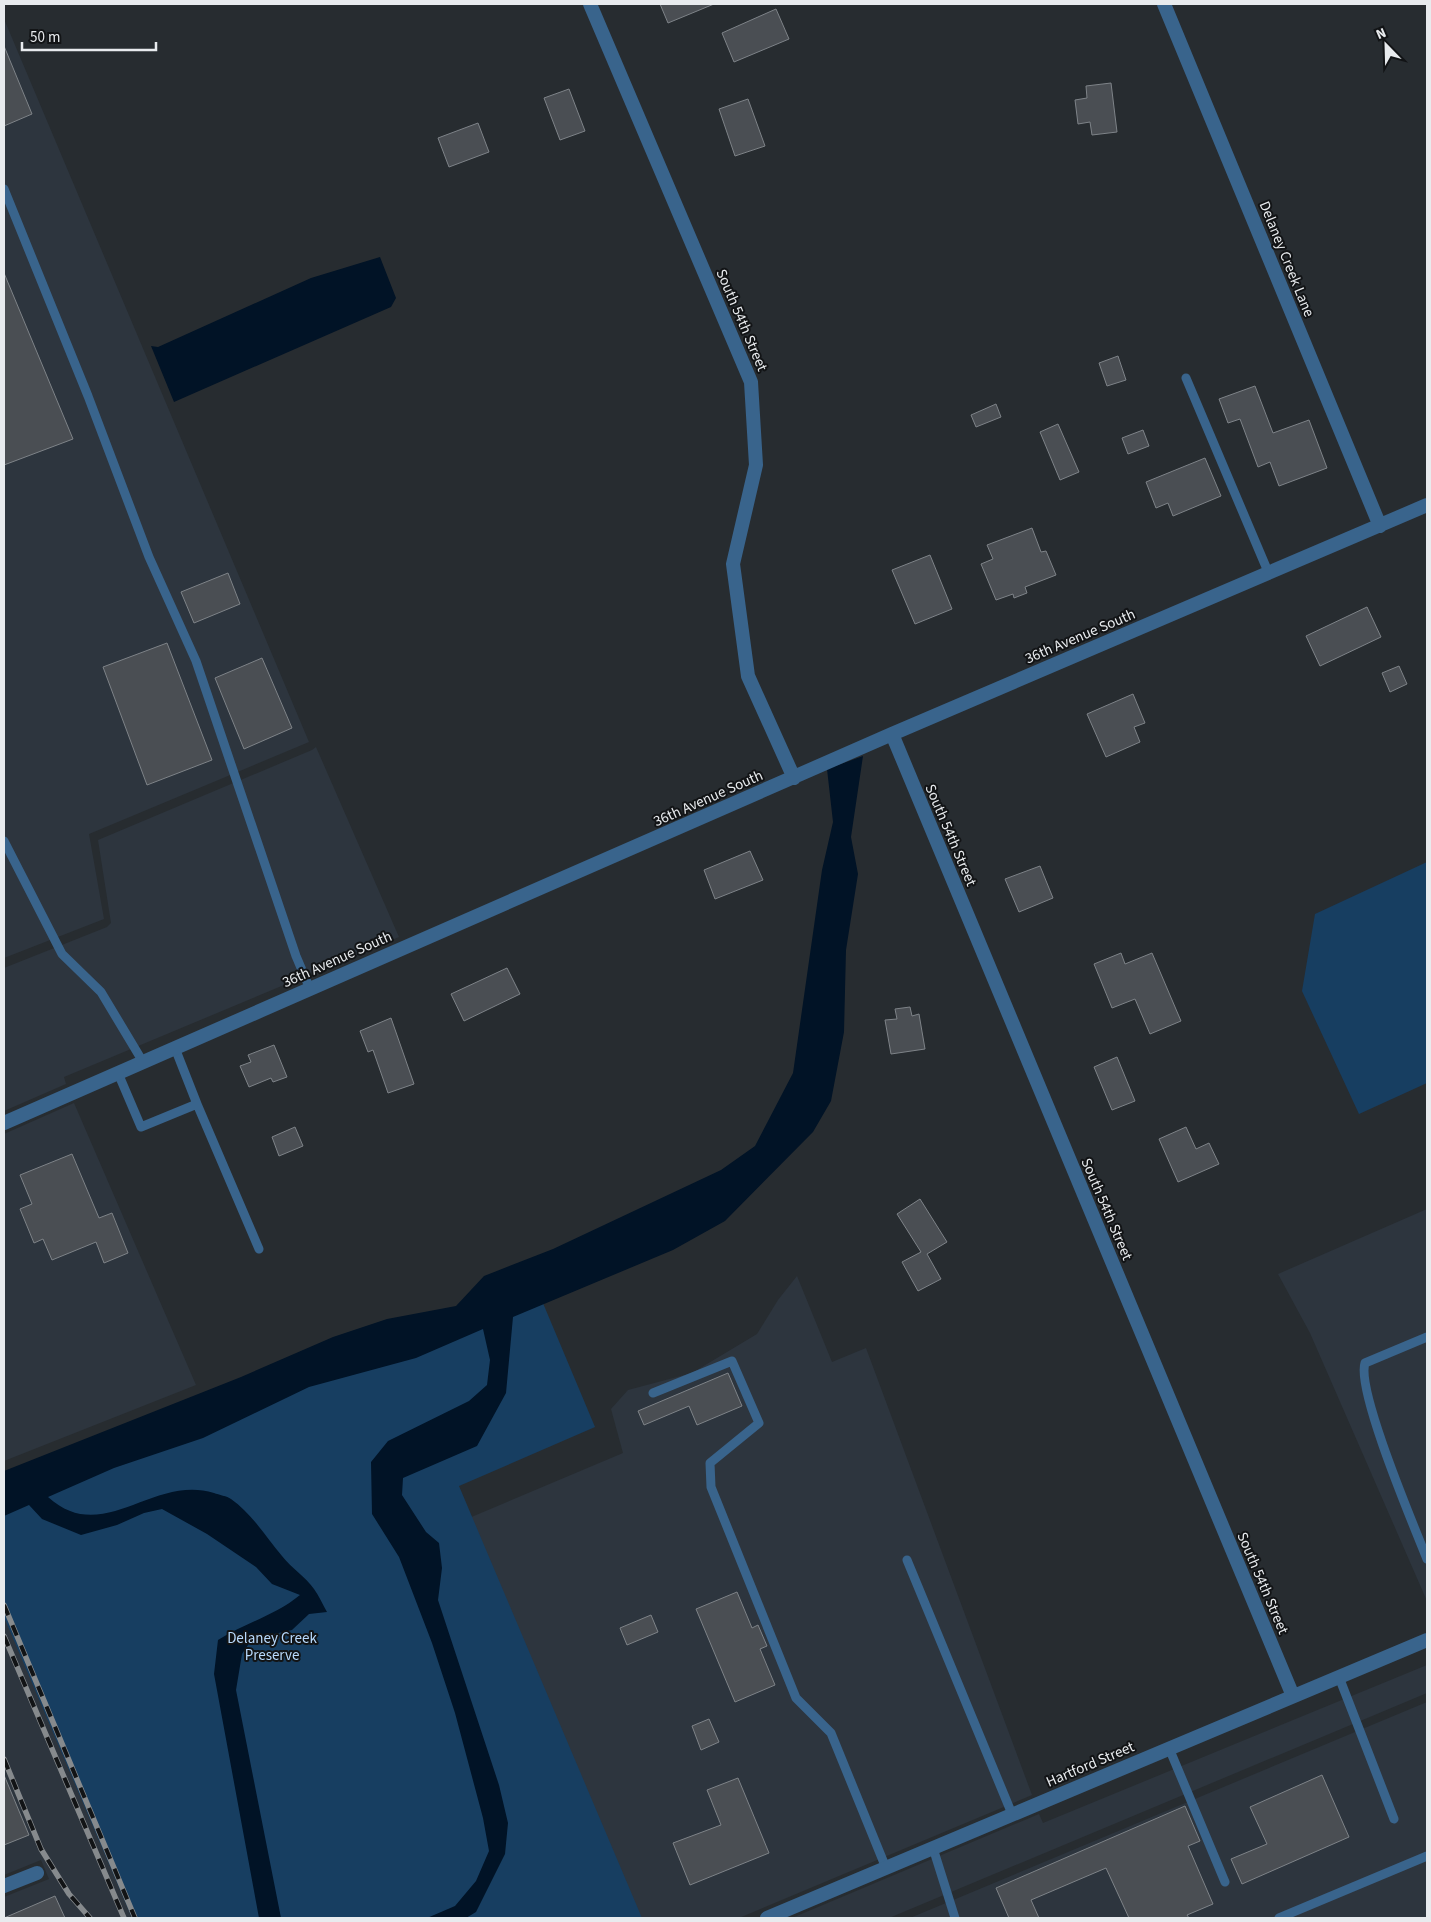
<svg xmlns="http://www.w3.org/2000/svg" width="1431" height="1922" viewBox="0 0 1431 1922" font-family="'Source Sans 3',sans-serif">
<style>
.built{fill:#2d353e}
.green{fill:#173e61}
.water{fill:#011326}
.building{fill:#4a4e53;stroke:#7e8388}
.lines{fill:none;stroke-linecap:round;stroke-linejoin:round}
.service{stroke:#39648c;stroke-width:9}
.minor{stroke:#39648c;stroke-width:14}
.rail-casing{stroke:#868a8d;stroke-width:5.5}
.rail{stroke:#121416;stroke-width:4;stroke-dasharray:11;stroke-linecap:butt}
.labels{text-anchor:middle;stroke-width:4;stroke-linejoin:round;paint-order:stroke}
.street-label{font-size:15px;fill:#e8ebee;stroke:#121416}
.park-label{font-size:15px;fill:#b8dafd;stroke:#121416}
</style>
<rect width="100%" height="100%" fill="#272c30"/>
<!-- built -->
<path class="built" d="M4,19l305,723 -220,92 15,85 -100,39z
M316,747l83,190 -335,140 2,7 -62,27v-143l103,-41 4,-4 -13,-83 214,-90z
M74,1103l122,282 -192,76v-327z
M1427,1209v392l-117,-268 -32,-59z
M797,1276l35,86 34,-14 166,447 -293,123h-117l-160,-397 161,-68 -12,-44 17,-19 64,-17 65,-39 21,-34z
M4,1606l137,312h-137v-21l45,-18 -8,-19 -37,15z
M1427,1665v28l-538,225h-97l247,-104 4,9z
M1427,1702v216h-517z"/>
<!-- green -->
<path class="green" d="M1427,862v221l-68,31 -57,-123 13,-77z
M532,1277l63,150 -136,59 183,432h-510l-128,-301v-118z"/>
<!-- water -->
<path class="water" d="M380,257l16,41 -5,9 -217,95 -23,-56 7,1 153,-69z
M863,756l-12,81 7,37 -12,76 -2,82 -13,69 -18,31 -88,89 -52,29 -160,67 -7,76 -29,53 -74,32 -1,17 24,37 13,11 3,25 -4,32 61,185 9,38 -3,31 -29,58 -10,6h-39l28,-12 21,-25 13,-30 -6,-33 -28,-105 -23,-70 -33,-86 -27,-43 -1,-52 17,-21 81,-40 18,-16 3,-25 -7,-31 -67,29 -107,29 -106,51 -89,30 -66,29c55,50 104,-23 166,-4 5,2 13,3 17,6 21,15 35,38 51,57 9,12 24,21 32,33 5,7 9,16 13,23l-18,2 -17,16 -40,9 -10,15 -6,36 45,228h-22l-45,-244 4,-34c27,-17 58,-25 82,-45l-28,-11 -16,-17 -49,-33 -45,-25 -18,4 -27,12 -36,10 -39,-16 -13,-14 -25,11v-45l237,-94 92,-40 54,-18 69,-13 28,-30 69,-27 168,-79 34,-24 38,-73 29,-203 11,-48 -6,-53z"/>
<!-- building -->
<path class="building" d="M660,4h54l-46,19z
M776,9l13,30 -55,23 -12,-29z
M4,46l28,68 -28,12z
M1111,83l6,49 -25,3 -2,-13 -12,2 -3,-24 12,-2 -1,-12z
M569,89l16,42 -25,9 -16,-42z
M748,99l17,47 -30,10 -16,-47z
M478,123l11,29 -40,15 -11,-29z
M4,273l69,166 -69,26z
M1118,356l8,24 -19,6 -8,-23z
M1255,386l18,47 36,-13 18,48 -48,18 -9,-24 -12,5 -18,-48 -12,4 -9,-24z
M996,404l5,13 -25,10 -5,-12z
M1058,424l21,48 -19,8 -20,-48z
M1143,430l6,16 -21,8 -6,-16z
M1205,458l16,38 -48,20 -5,-13 -12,5 -10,-26z
M1032,528l9,24 5,-1 10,24 -31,12 2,6 -13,5 -1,-4 -17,6 -15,-36 12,-5 -6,-14z
M930,555l22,54 -37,15 -23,-54z
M228,573l12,31 -46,19 -13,-31z
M1367,607l14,30 -61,29 -14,-30z
M167,643l45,117 -65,25 -44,-118z
M262,658l30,70 -48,21 -29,-71z
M1399,666l8,18 -17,8 -8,-19z
M1133,694l12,29 -11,4 6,15 -34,15 -19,-43z
M750,851l13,29 -48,19 -11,-29z
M1040,866l13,32 -34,14 -14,-33z
M1121,953l4,11 27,-11 29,68 -31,13 -15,-35 -23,9 -18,-44z
M507,968l13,26 -56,27 -13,-27z
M910,1007l2,9 7,-2 6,35 -34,5 -6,-34 12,-1 -2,-10z
M391,1018l23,66 -26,9 -15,-43 -5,2 -8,-21z
M274,1045l13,32 -14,5 -2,-4 -22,9 -9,-21 11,-4 -3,-7z
M1117,1057l18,44 -23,9 -18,-43z
M295,1127l8,19 -24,10 -7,-19z
M1186,1127l10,22 13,-6 10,21 -41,18 -19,-43z
M72,1154l27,64 13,-5 16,40 -24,10 -8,-21 -44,18 -9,-21 -9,4 -14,-34 12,-5 -12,-29z
M920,1199l27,43 -20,12 14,25 -23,12 -16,-29 19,-10 -24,-38z
M728,1373l14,33 -45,19 -8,-19 -45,19 -6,-14z
M737,1592l15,36 6,-3 9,21 -7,3 15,36 -40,17 -39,-93z
M651,1615l7,17 -31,13 -7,-17z
M709,1719l10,23 -18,8 -9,-24z
M4,1775l25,60 -25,10z
M1322,1775l27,62 -107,47 -11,-25 36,-15 -17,-37z
M738,1778l31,75 -79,32 -17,-42 48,-18 -14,-35z
M1185,1806l15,35 -12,5 25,58 -26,11 2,3h-60l-23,-50 -75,32 8,18h-30l-13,-30z
M55,1896l10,22h-61z"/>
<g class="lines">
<!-- service -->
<path class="service" d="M4,189l84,207 61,161 47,104 100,295 14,33
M1186,378l83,196
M4,841l58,113 39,38 42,70
M118,1073l23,54 56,-23 -22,-56
M197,1104l62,145
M1427,1337l-62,26c-9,27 49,163 62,196
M653,1393l79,-32 27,62 -49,40 1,24 85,211 35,35 55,135
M907,1560l105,254
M1339,1677l55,142
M1169,1748l56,134
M933,1848l22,70
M1279,1918l148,-62"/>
<!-- minor -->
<path class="minor" d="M590,4l161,378 5,83 -23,99 15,112 46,102
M1164,4l216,522
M892,734l401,962
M4,1123l888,-389 535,-229
M4,1886l33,-13
M767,1918l660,-278"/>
<!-- rail casing -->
<g class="rail-casing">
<path id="rail" d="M4,1605l131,313
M4,1636l120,282
M4,1759l37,90 28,45 21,24"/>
</g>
<!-- rail -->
<use href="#rail" class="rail"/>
</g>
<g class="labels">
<!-- street labels -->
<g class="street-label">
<text transform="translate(1287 259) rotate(68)" y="5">Delaney Creek Lane</text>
<text transform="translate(742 320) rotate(67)" y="5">South 54th Street</text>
<text transform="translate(1080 636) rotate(-23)" y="5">36th Avenue South</text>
<text transform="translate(708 798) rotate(-24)" y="5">36th Avenue South</text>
<text transform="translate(951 835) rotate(67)" y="5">South 54th Street</text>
<text transform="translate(337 959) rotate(-24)" y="5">36th Avenue South</text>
<text transform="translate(1107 1209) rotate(67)" y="5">South 54th Street</text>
<text transform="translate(1263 1583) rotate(67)" y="5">South 54th Street</text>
<text transform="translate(1090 1764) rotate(-23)" y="5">Hartford Street</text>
</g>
<!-- park labels -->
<g class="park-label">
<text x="272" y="1643">Delaney Creek<tspan x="272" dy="17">Preserve</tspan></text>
</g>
</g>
<!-- border -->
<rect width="1431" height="1922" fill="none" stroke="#e8ebee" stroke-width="10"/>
<!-- north arrow -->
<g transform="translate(1386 45) rotate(337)" stroke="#121416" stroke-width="4" paint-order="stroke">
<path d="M0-4L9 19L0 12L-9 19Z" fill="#e8ebee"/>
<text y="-8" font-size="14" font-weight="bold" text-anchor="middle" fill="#e8ebee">N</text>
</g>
<!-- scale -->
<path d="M22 42v8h134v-8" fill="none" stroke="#e8ebee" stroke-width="2.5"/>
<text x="30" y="42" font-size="15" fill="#e8ebee" stroke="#121416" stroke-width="4" paint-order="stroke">50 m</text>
</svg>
